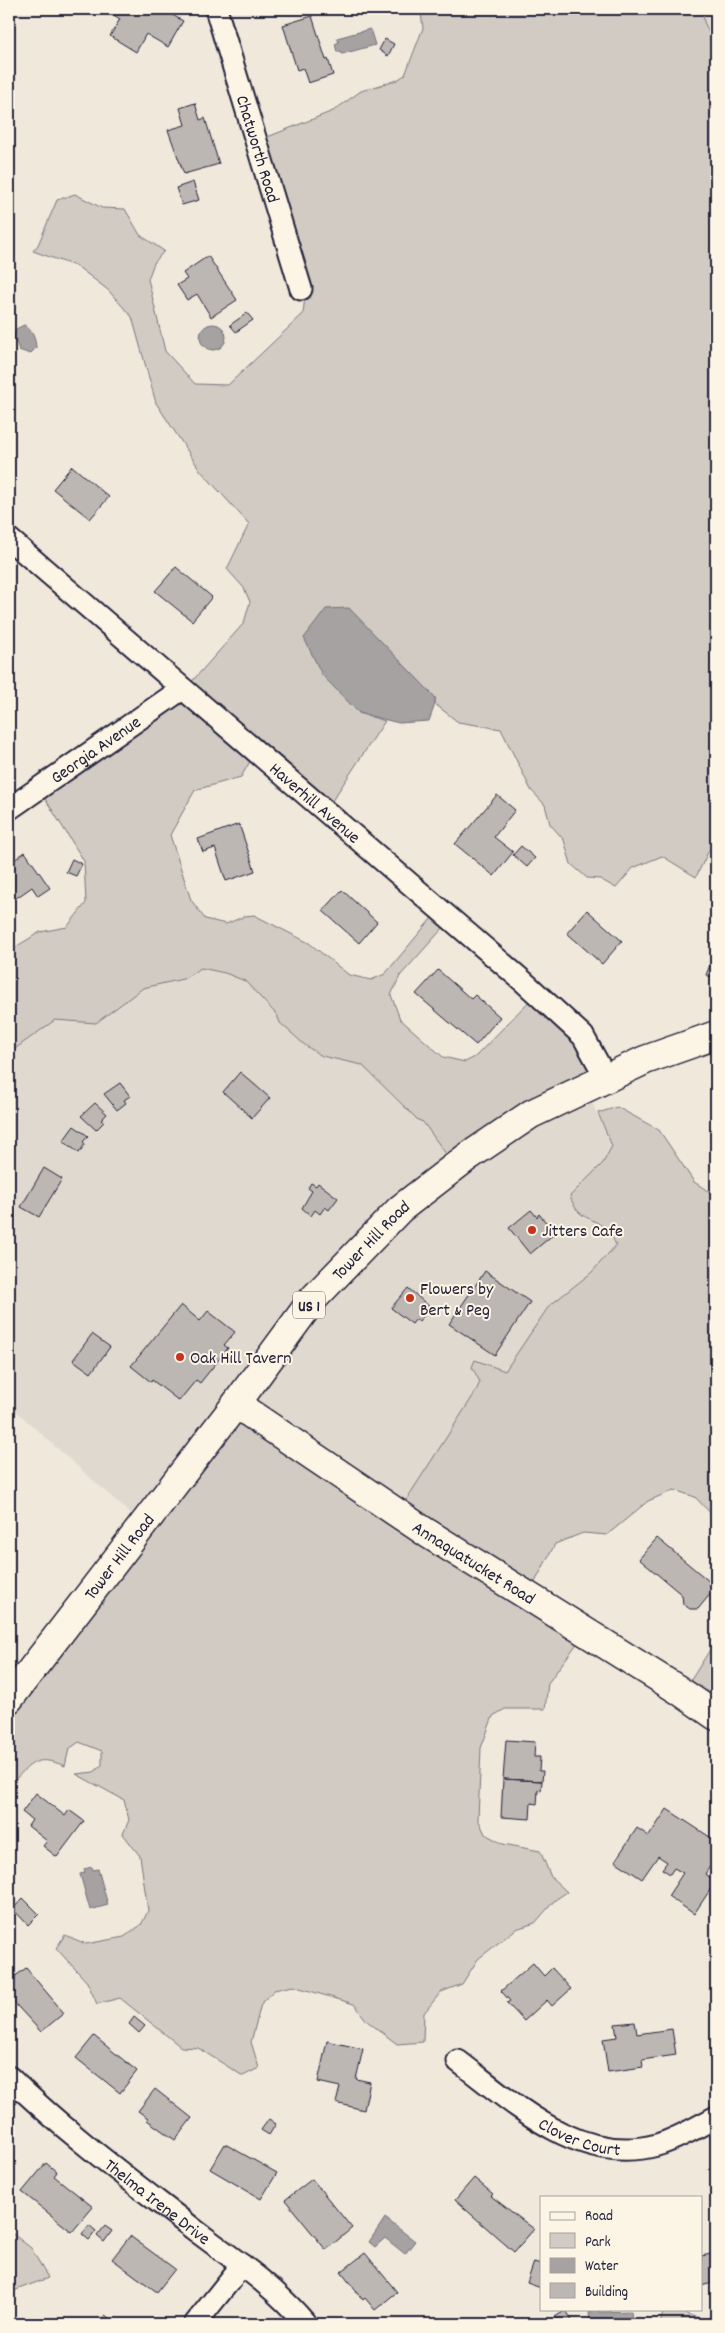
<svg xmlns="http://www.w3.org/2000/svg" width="725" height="2333" viewBox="0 0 725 2333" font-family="Dekko,sans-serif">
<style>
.built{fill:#e0d9cf}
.green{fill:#d1cbc3;stroke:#7a767f}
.water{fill:#a6a2a2;stroke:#716f79}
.building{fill:#bcb7b3;stroke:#22223b}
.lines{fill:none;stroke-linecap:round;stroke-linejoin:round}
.street-casing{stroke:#22223b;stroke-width:25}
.secondary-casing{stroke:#22223b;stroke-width:31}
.primary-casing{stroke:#22223b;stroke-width:31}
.street{stroke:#fcf5e5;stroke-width:21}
.secondary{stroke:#fcf5e5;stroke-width:28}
.primary{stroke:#fcf5e5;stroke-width:28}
.poi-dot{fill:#c8321e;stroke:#fcf5e5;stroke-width:2}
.labels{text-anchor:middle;stroke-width:4;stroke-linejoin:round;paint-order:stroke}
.shield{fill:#fcf5e5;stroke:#63616e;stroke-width:1}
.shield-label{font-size:16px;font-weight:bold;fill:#22223b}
.street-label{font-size:18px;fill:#22223b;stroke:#fcf5e5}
.poi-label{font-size:18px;fill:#22223b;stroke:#fcf5e5;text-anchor:start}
</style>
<rect width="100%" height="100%" fill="#efe8db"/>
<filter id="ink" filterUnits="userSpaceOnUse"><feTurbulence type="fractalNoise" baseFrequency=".02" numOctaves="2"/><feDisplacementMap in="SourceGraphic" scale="10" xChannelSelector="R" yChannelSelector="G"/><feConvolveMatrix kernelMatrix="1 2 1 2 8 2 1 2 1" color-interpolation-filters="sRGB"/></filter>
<g filter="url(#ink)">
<!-- built -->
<path class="built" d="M703,9h13v37l-13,-24z
M201,968l24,5 20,8 32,34 3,8 42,33 40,9 56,55 5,2 31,43 134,-71 24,52 -9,17 -33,33 12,20 26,15 8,14 -25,28 -42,33 -44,65 -30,-10 -3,6 8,14 -5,12 -76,119 -266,4 -124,-111v-352l46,-33 41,3 47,-35 40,-9z"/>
<!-- green -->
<path class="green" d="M418,9h285l1,13 12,24v790l-20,41 -34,-21 -29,12 -17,20 -16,-9 -13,-1 -16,-14 -7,-24 -14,-16 -5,-19 -14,-15 -30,-61 -43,-7 -23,-18v-7l-76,16 26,8 -57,86 -72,-56 -15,26 -46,13 -25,45 21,65 14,19 21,5 19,-8 9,-1 55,28 40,32 22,5 14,-6 56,-67 10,12 -51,57 -9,19 9,24 43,38 22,5 10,-5 62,-64 70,80 -153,92 -31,-43 -5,-2 -56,-55 -40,-9 -16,-10 -26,-23 -3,-8 -32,-34 -20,-8 -24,-5 -18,11 -40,9 -47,35 -41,-3 -46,33v-102l31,-19 27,-5 19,-24 -2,-42 -45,-72 148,-102 57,-64 6,-21 -6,-14 -17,-19 22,-45 -49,-54 -44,-67 -24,-86 -24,-27 -30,-23 -45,-16 5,-6 19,-45 18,-6 27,14 23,1 15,26 24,16 -10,12 -6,16 17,72 30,33 33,1 75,-71 2,-18 -45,-156 73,-29 28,-20 36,-11 8,-5 18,-47 -2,-15z
M617,1107l42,23 35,52 22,14v323l-21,-22 -21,-7 -26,11 -41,34 -24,-2 -28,11 -22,42 51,48 -36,49 -3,26h-40l-12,7 -12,32 -3,71 7,15 18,10 37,7 11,26 16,15 -12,8 -20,23 -19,6 -38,30 -16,25 -21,8 -17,21 -1,29 -26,2 -30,-23 -13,-17 -61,-18 -19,4 -13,14 -10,38 8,26 -16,8 -45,-28 -17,-1 -61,-49 -23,6 -10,-22 -31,-34 9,-13 21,9 38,-7 17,-12 7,-14 -8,-55 -17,-22 6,-14 -5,-20 -48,-26 18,-2 8,-7v-14l-23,-9 -10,7 -4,17c-31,-13 -35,-1 -56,20v-88l225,-293 165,106 76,-118 5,-11 -8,-15 3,-7 30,11 44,-65 42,-33 25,-28c-2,-4 -5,-10 -8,-14 -15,-16 -29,-8 -38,-35l33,-33 9,-17 -14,-33z
M716,1640v72l-30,-24z
M9,2231l22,17 17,30 -32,12 -7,12z
M664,2309h17l7,6 28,7v2h-56z"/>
<!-- water -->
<path class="water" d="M370,29l5,16 -33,9 -1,-3 -4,1 -2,-8 4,-2 -2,-4z
M200 337a13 13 0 1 1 26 0a13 13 0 1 1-26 0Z
M24,325c8,4 12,15 12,23l-6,6 -11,-4 -5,-14 2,-7z
M349,608l86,89v7l-6,17 -30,2 -40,-10 -37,-38 -18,-37 22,-29z
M92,1867l1,3 5,-1 10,36 -18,5 -10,-36 5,-1 -1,-4z
M385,2218l30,23 -10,13 -20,-16 -10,9 -6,-5z
M592,2309h8v3l31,-1 1,13h-42l-1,-12h3z"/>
<!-- building -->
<path class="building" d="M104,9h58l21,12 -15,26 -22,-13 -10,18 -26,-16 10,-17z
M312,16l14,44 2,-1 5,16 -25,8 -5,-15 -6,2 -14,-45z
M385,39l9,5 -6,12 -9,-6z
M195,103l5,17 5,-2 14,46 -35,10 -16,-44 17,-5 -5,-17z
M193,182l6,18 -17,5 -6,-17z
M208,256l29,44 -26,17 -14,-23 -10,6 -10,-15 10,-6 -4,-6z
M247,313l6,7 -17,12 -6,-7z
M72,466l37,31 -19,22 -37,-30z
M176,567l36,30 -20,24 -37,-30z
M497,795l18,15 -21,27 19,15 -19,24 -39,-32z
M239,824l16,47 -29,10 -11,-33 -12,4 -5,-13z
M521,846l14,12 -8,9 -14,-12z
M25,852l25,36 -12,8 -6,-9 -23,16v-39z
M72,859l10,5 -6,12 -10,-4z
M342,890l35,32 -18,21 -36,-32z
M587,910l35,31 -20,23 -35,-31z
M710,965l6,3v11l-10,-4z
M438,970l33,29 4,-4 25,22 -24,28 -60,-51z
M240,1072l30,26 -18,20 -29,-26z
M120,1083l10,13 -6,4 2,3 -9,7 -13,-16z
M95,1103l12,11 -6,6 3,2 -8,8 -15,-14z
M74,1126l14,10 -5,6 2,2 -6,9 -16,-12z
M44,1168l18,11 -23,38 -18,-10z
M311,1183l5,3 2,-3 20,15 -9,12 -4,-3 -5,7 -5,-4 -4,6 -9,-8 10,-17 -4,-3z
M531,1210l6,7 2,-3 16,19 -25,21 -21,-26z
M485,1271l45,31 -35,53 -46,-31z
M408,1288l23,20 -12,13 -3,-2 -4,5 -21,-16z
M181,1305l19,16 8,-10 27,21 -11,13 4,3 -28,35 -4,-3 -17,21 -27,-21 -1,2 -20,-16z
M92,1334l18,13 -19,26 -18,-13z
M657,1538l59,49 -18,22h-8l-7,-5 -1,-9 -43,-36z
M506,1740l29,2 -1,15h6l-1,14h4l-1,10 -39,-2z
M503,1779l39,2 -1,10 -3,-1 -1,14 -6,-1 -1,16 -29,-2z
M36,1793l29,23 4,-6 15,11 -27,36 -14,-11 4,-5 -19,-15 4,-6 -10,-8z
M667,1809l49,32v16l-11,17 11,7 -22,33 -26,-18 15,-23 -9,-5 -4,6 -8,-5 5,-7 -9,-6 -16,23 -27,-18 22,-33 12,8z
M23,1898l16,16 -11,11 -15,-16z
M533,1963l11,13 8,-8 19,21 -19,17 -5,-6 -23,21 -17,-18 3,-2 -9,-10z
M26,1968l38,45 -23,19 -32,-35 2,-2 -2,-4v-10z
M134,2017l11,9 -6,7 -10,-9z
M635,2022l2,12 35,-5 4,26 -34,5 1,7 -35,5 -5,-33 14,-2 -2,-13z
M94,2036l43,35 -17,22 -44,-35z
M327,2041l36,8 -7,30 14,3 -6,28 -28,-7 4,-16 -22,-5z
M155,2089l37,29 -17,22 -28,-20 1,-2 -10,-7z
M269,2119l7,5 -7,11 -8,-5z
M225,2144l52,29 -16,26 -51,-30z
M46,2163l11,9 -3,4 39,31 -21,25 -50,-40z
M474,2178l19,16 -2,2 43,33 -20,23 -59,-52z
M312,2179l40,49 -26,22 -41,-50z
M89,2225l7,6 -7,9 -7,-6z
M105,2226l7,5 -8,11 -7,-6z
M130,2236l45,33 -18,23 -45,-33z
M365,2253l32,39 -22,18 -10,-12 -2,2 -22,-28z
M716,2253v29l-15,4v-30z
M534,2262l7,2v24l-14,-5z
M566,2310l8,14h-14l-5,-7z
M105,2315l12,9h-19z"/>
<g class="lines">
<!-- street casing -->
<g class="street-casing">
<g id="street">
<path id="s1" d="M216,9l85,280"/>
<path id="s2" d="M9,539l515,443 59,54 23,42"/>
<path id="s3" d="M9,809l173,-120"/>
<path id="s4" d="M458,2061c57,43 121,105 199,84 21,-6 40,-18 59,-28"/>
<path id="s5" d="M9,2077c57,56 124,105 187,154 39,29 79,56 110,93"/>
<path d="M195,2324l47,-59"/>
</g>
</g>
<!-- secondary casing -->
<g class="secondary-casing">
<g id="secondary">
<path id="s6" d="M236,1404l191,129 250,156 39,27"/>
</g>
</g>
<!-- primary casing -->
<g class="primary-casing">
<g id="primary">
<path id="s7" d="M9,1699l227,-295 77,-105 87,-90 66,-51 65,-44 114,-54 71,-25"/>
</g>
</g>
<!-- street -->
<use href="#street" class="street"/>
<!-- secondary -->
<use href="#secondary" class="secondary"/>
<!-- primary -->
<use href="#primary" class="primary"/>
</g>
</g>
<!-- markers -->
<g class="poi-dot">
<circle cx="532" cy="1230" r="5"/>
<circle cx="410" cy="1298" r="5"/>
<circle cx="180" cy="1357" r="5"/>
</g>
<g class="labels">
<!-- shield labels -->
<rect class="shield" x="293" y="1291.5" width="32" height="27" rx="4"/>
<g class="shield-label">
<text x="309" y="1311">US 1</text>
</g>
<!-- street labels -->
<g class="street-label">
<text dy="6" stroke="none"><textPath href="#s1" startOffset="146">Chatworth Road</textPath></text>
<text dy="6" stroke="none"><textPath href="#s3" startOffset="105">Georgia Avenue</textPath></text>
<text dy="6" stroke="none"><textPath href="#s2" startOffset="404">Haverhill Avenue</textPath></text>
<text dy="6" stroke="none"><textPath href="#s7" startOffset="585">Tower Hill Road</textPath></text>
<text dy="6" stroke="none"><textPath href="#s7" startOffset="180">Tower Hill Road</textPath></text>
<text dy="6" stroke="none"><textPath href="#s6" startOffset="286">Annaquatucket Road</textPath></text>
<text dy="6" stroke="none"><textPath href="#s4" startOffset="145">Clover Court</textPath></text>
<text dy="6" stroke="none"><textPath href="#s5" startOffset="194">Thelma Irene Drive</textPath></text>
</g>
<!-- poi labels -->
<g class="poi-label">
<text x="542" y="1236">Jitters Cafe</text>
<text x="420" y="1294">Flowers by<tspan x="420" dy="21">Bert &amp; Peg</tspan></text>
<text x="190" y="1363">Oak Hill Tavern</text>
</g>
</g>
<!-- margin -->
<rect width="725" height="2333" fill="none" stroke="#fcf5e5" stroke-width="30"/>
<rect x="15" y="15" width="695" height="2303" fill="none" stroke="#22223b" stroke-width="2" filter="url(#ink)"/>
<!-- legend -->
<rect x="540" y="2196" width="162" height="115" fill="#fcf5e5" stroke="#a5a1a1"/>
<rect x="550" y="2212" width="25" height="8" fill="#fcf5e5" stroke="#a5a1a1"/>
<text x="585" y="2220" font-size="15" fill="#22223b">Road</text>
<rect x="550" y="2233" width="25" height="15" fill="#d1cbc3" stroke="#a5a1a1"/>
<text x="585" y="2246" font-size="15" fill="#22223b">Park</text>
<rect x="550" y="2258" width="25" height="15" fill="#a6a2a2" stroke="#a5a1a1"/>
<text x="585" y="2270" font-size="15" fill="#22223b">Water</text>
<rect x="550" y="2283" width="25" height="15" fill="#bcb7b3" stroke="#a5a1a1"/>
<text x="585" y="2296" font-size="15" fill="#22223b">Building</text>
</svg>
